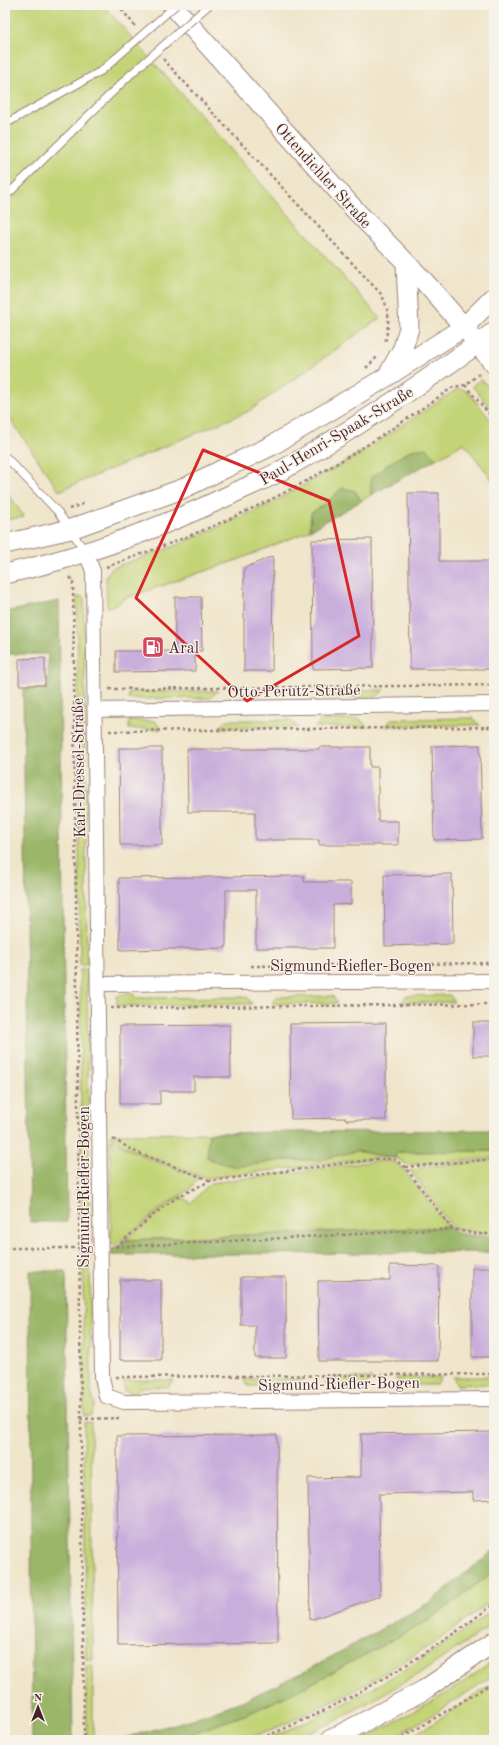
<svg xmlns="http://www.w3.org/2000/svg" width="499" height="1745" viewBox="0 0 499 1745" font-family="'Old Standard TT',serif">
<style>
.green{fill:#c3d477;stroke:#867a51}
.forest{fill:#9ab668;stroke:#726a4a}
.building{fill:#c9aedc}
.lines{fill:none;stroke-linecap:round;stroke-linejoin:round}
.lane-casing{stroke:#9c827a;stroke-width:9}
.street-casing{stroke:#9c827a;stroke-width:16}
.secondary-casing{stroke:#9c827a;stroke-width:21}
.path{stroke:#9c827a;stroke-width:2.5;stroke-dasharray:3 3;stroke-linecap:butt}
.lane{stroke:#fff;stroke-width:7}
.street{stroke:#fff;stroke-width:14}
.secondary{stroke:#fff;stroke-width:19}
.lane-bridge-casing{stroke:#9c827a;stroke-width:9;stroke-linecap:butt}
.lane-bridge{stroke:#fff;stroke-width:7}
.marked{fill:none;stroke:#d62828;stroke-width:3;stroke-linejoin:round}
.labels{text-anchor:middle;stroke-width:3;stroke-linejoin:round;paint-order:stroke}
.street-label{font-size:16px;fill:#4a1f2b;stroke:#f7f3e8}
.poi-label{font-size:16px;fill:#4a1f2b;stroke:#f7f3e8;text-anchor:start}
</style>
<rect width="100%" height="100%" fill="#f7f3e8"/>
<filter id="ink" filterUnits="userSpaceOnUse"><feTurbulence type="fractalNoise" baseFrequency=".025" numOctaves="2"/><feDisplacementMap in="SourceGraphic" scale="8" xChannelSelector="R" yChannelSelector="G"/><feConvolveMatrix kernelMatrix="1 2 1 2 8 2 1 2 1" color-interpolation-filters="sRGB"/></filter>
<filter id="wash" filterUnits="userSpaceOnUse"><feTurbulence type="fractalNoise" baseFrequency=".012" numOctaves="4" result="noise"/><feDisplacementMap in="SourceGraphic" scale="16" xChannelSelector="R" yChannelSelector="G"/><feGaussianBlur stdDeviation="0.9" result="paint"/><feColorMatrix in="noise" values="0 0 0 0 0 0 0 0 0 0 0 0 0 0 0 0 0 1.4 0 .05"/><feComposite in="paint" operator="in"/></filter>
<g filter="url(#wash)">
<rect width="100%" height="100%" fill="#efe5ca"/>
<!-- green -->
<path class="green" d="M5,5h98l277,313 -131,93 -190,80 -54,-80z
M481,379l13,15v19l-21,-26v-2z
M457,389l8,1 5,4 24,30v58l-30,-39 -28,16 -9,-11 -56,30v17l-10,6 -6,-10 -13,-3 -17,16 -14,9 -1,17 -6,3 -64,26 -117,40 -7,7 -9,1 -1,-30 6,-9 68,-24 89,-40 87,-48z
M5,489l19,28 -19,3z
M77,597h7l1,132h-7z
M315,690h69l-7,7h-55z
M218,691l-7,7 -83,1 1,-7z
M129,715l6,6h20l6,8h-32z
M473,718l7,7 -95,1 7,-7z
M360,719l7,8h-52l5,-7z
M226,720h64l8,7 -78,1z
M78,735h7l2,230h-7z
M80,970h7l3,274h-8z
M131,992l5,6 111,-1 5,7 -135,2v-10z
M450,995l4,7 -52,1 4,-7z
M333,996l4,7 -65,1 4,-7z
M209,1133l-2,24 29,10 47,-7h37l36,-9 38,7 3,-6 97,-1v7l-85,7 -14,-7h-19l-169,20 -73,-27 -24,-14v-3z
M110,1140l37,18 52,19 -10,13 -24,15 -51,41 -3,-2z
M494,1160v73h-17l-24,-5 -43,-58 10,-1 2,-2z
M377,1161h17l10,9 45,57 -324,13 36,-30 20,-14 10,7 19,-20z
M83,1253h7l1,140 4,11 -4,12h-7z
M441,1377l-5,8h-36l-5,-7z
M453,1377h41v7l-37,1z
M322,1378h50l-6,7h-39z
M243,1379h59l-5,7h-49z
M124,1380h50l-6,7h-28l-5,7 -11,-3z
M84,1422h7l2,238h-7z
M494,1571v28l-58,43 -77,46 -76,37 -39,15h-78l21,-5 63,-22 57,-27 124,-67z
M494,1609v14l-70,48 -89,50 -41,19h-30c83,-33 159,-78 230,-131z
M494,1661v14l-68,44 -39,21h-25l93,-52z
M86,1666h7v74h-6z
M494,1683v57h-91l26,-14z"/>
<!-- forest -->
<path class="forest" d="M427,448l9,11 -65,36v-17l17,-14 23,-14z
M342,488l13,3 6,10 -51,29 1,-17 14,-9z
M59,601l8,621h-37l-7,-533h25v-35h-43v-42z
M494,1130v21l-97,1 -2,6 -39,-7 -36,9h-37l-47,7 -22,-6 -7,-4 2,-24z
M449,1227c10,10 31,9 45,9v16l-383,3 1,-6 4,-1 9,-8z
M30,1271h36l7,469h-41z
M494,1550v21l-63,48 -124,67 -57,27 -63,22 -21,5h-50l73,-20 58,-21 55,-26 128,-71z"/>
<g id="blocks">
<!-- building -->
<path class="building" d="M408,493h31v68h55v108h-84z
M372,539l1,129 -60,1 -1,-129z
M273,556l-1,115h-28v-103z
M175,597h26l1,54h-7v20l-79,1v-21h59z
M45,658v27h-26v-26z
M480,745l2,94 -48,1 -2,-94z
M319,747h51v20h8v54h20v24h-79v-5h-64v-28h-67l-1,-63h132z
M119,748h43v97h-42z
M452,874l1,70 -68,2 -1,-71z
M304,876v6h47v22l-18,1v43h-77v-58h-30v58l-106,2 -1,-72z
M473,1022h21v34h-21z
M386,1023v97h-40v-2l-55,1 -1,-95z
M230,1025l1,52h-37v14h-34v13h-40v-78z
M390,1265l49,1 -1,95h-119l-1,-80 72,-1z
M472,1268h22v89h-22z
M241,1277h45v81h-31v-33h-14z
M120,1280h41v80h-41z
M494,1432v67l-21,1v-8l-94,2 1,102 -70,24 -2,-142 53,-1v-43z
M277,1435l1,208 -160,2 -1,-209z"/>
</g>
</g>
<g filter="url(#ink)">
<use href="#blocks" fill-opacity="0" stroke="#9c827a" stroke-width="1"/>
<g class="lines">
<!-- lane casing -->
<g class="lane-casing">
<path id="lane" d="M5,124l96,-53 15,-13
M5,197l126,-123
M5,456l53,56 27,39"/>
</g>
<!-- street casing -->
<g class="street-casing">
<path id="street" d="M86,553l7,18 9,806 4,19 18,6 370,-3
M95,710l399,-6
M99,984l395,-3"/>
</g>
<!-- secondary casing -->
<g class="secondary-casing">
<path id="secondary" d="M172,5l183,205 68,70 41,47 30,37
M388,375l15,-27 6,-20 -3,-65
M5,544l66,-15 111,-40 89,-43 117,-70 76,-49 30,-30
M5,574c78,-17 153,-45 225,-79 18,-9 37,-16 54,-26 73,-41 142,-88 210,-137
M330,1740l94,-50 70,-48"/>
</g>
<!-- path -->
<path class="path" d="M118,5l17,21
M163,59l218,235c10,19 8,28 4,49
M366,368l11,-11
M465,385l29,35
M69,509l17,-6
M106,567c50,-18 99,-36 147,-59 71,-33 136,-76 200,-121l12,-2 14,-11
M70,577l3,4 11,1159
M109,689l385,-4
M109,731l385,-4
M251,966l243,-3
M111,1008l383,-4
M113,1139l23,13 73,28
M405,1167l89,-8
M115,1247l337,-18
M116,1247l48,-41 17,-11 29,-14 167,-22h17l11,8 47,62 25,5h17
M5,1248h81
M116,1377l378,-3
M80,1419l42,-1
M256,1740c86,-33 165,-80 238,-136
M397,1740l25,-14 72,-44"/>
<!-- lane -->
<use href="#lane" class="lane"/>
<!-- street -->
<use href="#street" class="street"/>
<!-- secondary -->
<use href="#secondary" class="secondary"/>
<!-- lane-bridge casing -->
<g class="lane-bridge-casing">
<path id="lane-bridge" d="M116,58l60,-53
M131,74l78,-69"/>
</g>
<!-- lane-bridge -->
<use href="#lane-bridge" class="lane-bridge"/>
</g>
</g>
<!-- marked area -->
<path class="marked" d="M203,450l126,51 30,135 -112,65 -111,-103z"/>
<!-- icons -->
<defs>
<g id="fuel-square" transform="scale(1.15)"><rect x="-9" y="-9" width="18" height="18" rx="4" fill="#d1495b" stroke="#f7f3e8"/><path d="M-5.5-6h7V0h2V4h1.3V-2.5L3-4.5l.8-.8L6-3V5H2.5V1h-1V6h-7ZM-4.2-4.7v3.2H.2V-4.7Z" fill="#fff"/></g>
</defs>
<g fill-rule="evenodd">
<use href="#fuel-square" x="153" y="647"/>
</g>
<g class="labels">
<!-- street labels -->
<g class="street-label">
<text transform="translate(324 175) rotate(48)" y="6">Ottendichler Straße</text>
<text transform="translate(336 435) rotate(-31)" y="6">Paul-Henri-Spaak-Straße</text>
<text transform="translate(294 690) rotate(-1)" y="6">Otto-Perutz-Straße</text>
<text transform="translate(78 768) rotate(-91)" y="6">Karl-Dressel-Straße</text>
<text x="351" y="971">Sigmund-Riefler-Bogen</text>
<text transform="translate(83 1187) rotate(-90)" y="6">Sigmund-Riefler-Bogen</text>
<text transform="translate(339 1383) rotate(-1)" y="6">Sigmund-Riefler-Bogen</text>
</g>
<!-- poi labels -->
<g class="poi-label">
<text x="168" y="653">Aral</text>
</g>
</g>
<!-- margin -->
<rect width="499" height="1745" fill="none" stroke="#f7f3e8" stroke-width="20"/>
<!-- north arrow -->
<g transform="translate(38 1707)" stroke="#f7f3e8" stroke-width="3" paint-order="stroke">
<path d="M0-3L7 15L0 10L-7 15Z" fill="#4a1f2b"/>
<text y="-6" font-size="11" font-weight="bold" text-anchor="middle" fill="#4a1f2b">N</text>
</g>
</svg>
